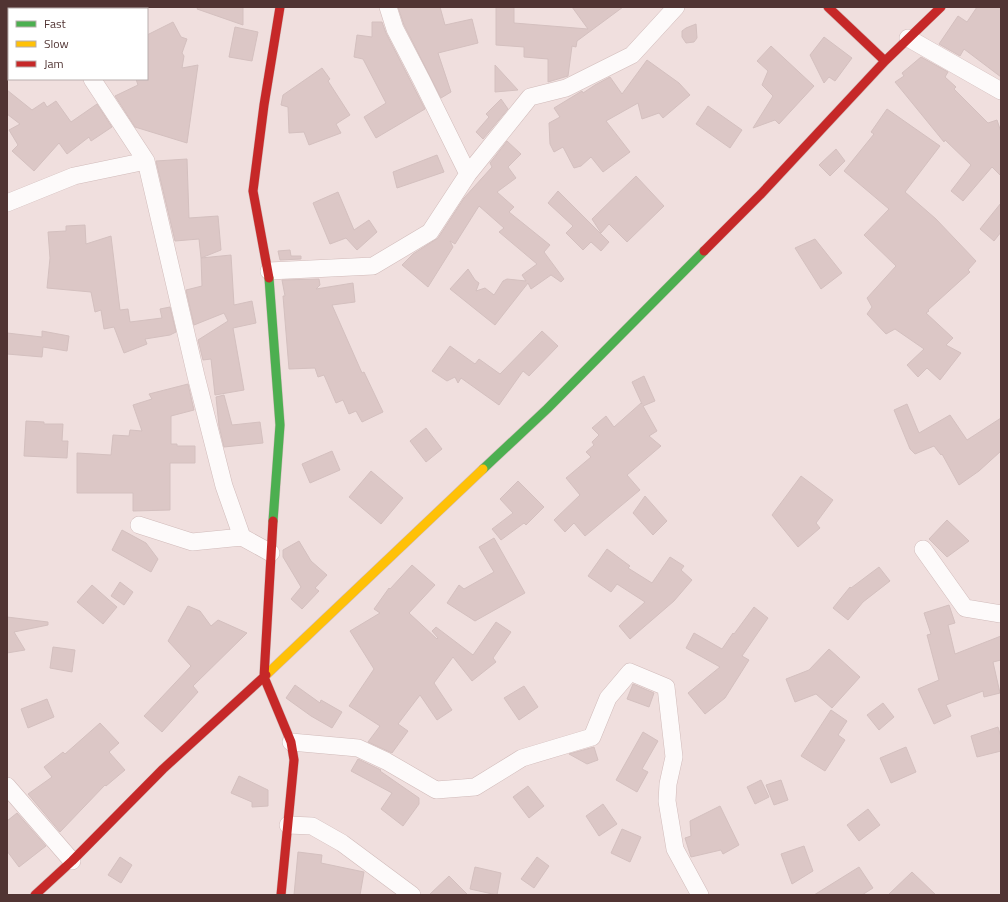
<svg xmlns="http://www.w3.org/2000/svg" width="1008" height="902" viewBox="0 0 1008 902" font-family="'Titillium Web',sans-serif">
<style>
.building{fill:#dcc7c6;stroke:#d4c0bf}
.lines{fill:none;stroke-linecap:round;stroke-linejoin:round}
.street-casing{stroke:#d1bbba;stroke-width:18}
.fast-casing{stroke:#d1bbba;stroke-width:10}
.slow-casing{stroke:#d1bbba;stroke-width:10}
.jam-casing{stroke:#d1bbba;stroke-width:10}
.street{stroke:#fdfafa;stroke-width:17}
.fast{stroke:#4caf50;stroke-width:9}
.slow{stroke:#ffc107;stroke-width:9}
.jam{stroke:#c62828;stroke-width:9}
</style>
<rect width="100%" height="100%" fill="#f0dfde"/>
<!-- building -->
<path class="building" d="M198,7h45v18l-46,-16z
M398,7h42l5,18 27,-6 6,24 -40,10 13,39 -10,6 -37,-73z
M496,7h18v16l74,6 -16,-22h51l-46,34 -1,6 -4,-1 -4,30 -20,6v-23l-24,-2v-10l-28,-2z
M977,7h24v70l-37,-28 -4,7 -21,-12 19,-28 9,6z
M173,22l8,15 6,2 -5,14 2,3 -2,12 16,-3 -11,78 -52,-16 -20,-31 23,-11 -2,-6h11v-44z
M372,22h10l4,11 39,76 -49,29 -12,-21 22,-14 -23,-44 -9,-2 3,-22 15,2z
M696,24l1,14 -3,4 -8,1 -4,-6v-6l4,-3z
M235,27l23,5 -6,29 -23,-4z
M824,37l28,21 -17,23 -6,-4 -5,6 -14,-28z
M771,46l43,40 -35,38 -4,-4 -22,8 20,-32 -11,-11 6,-14 -11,-10z
M921,57l27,15 -3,5 11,10 -2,2 34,34 9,-3 4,12v44l-9,-9 -29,34 -12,-10 20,-26 -26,-25 -1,2 -49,-60 9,-6 -2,-3z
M647,60l32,23 11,12 -27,23 -4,-5 -17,6 -4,-16 -32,18 24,31 -27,20 -12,-15 -10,9 -7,2 -11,-21 -9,5 -4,-8 -1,-21 11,-6 -6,-9 23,-14 5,-3 1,2 12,-8 15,-8 12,17z
M495,65l23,25 -23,2z
M322,68l8,11 -2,2 22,34 -14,9 5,9 -32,12 -5,-13 -15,1 -1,-26 -7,-2 2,-10z
M7,90l25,20 12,-8 3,5 9,-6 15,21 26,-18 15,23 -21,14 -2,-4 -22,17 -8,-11 -25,28 -22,-20 6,-6 -9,-15 11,-6 -13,-10z
M501,99l7,10 -25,30 -7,-7 13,-15 -3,-3z
M708,106l34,24 -12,18 -34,-24z
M887,109l53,37 -35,46 31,27 40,42 -8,9 2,2 -42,38 1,1 -3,2 27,25 -7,7 15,8 -21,27 -13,-12 -9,9 -11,-12 17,-16 -29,-20 -9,5 -19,-20 5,-7 -5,-9 29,-32 -32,-31 25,-26 -45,-38 30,-37 -3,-2z
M507,141l14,13 -13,13 8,11 -19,14 17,15 -5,5 41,33 -6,7 20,27 -3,3 -10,-7 -20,14 -3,-6 -33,42 -45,-36 18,-20 7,11 4,3 -3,8 9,-3 9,7 9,-14 4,-2 19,2 -4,-6 15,-11 -38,-32 5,-4 -25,-22 -24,38 -5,-3 3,6 -25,40 -26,-22 11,-11 25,-16 26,-40 28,-31 -2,-4z
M836,149l9,12 -15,15 -11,-11z
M437,155l7,17 -47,16 -4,-16z
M187,159l2,59 29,-2 3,34 -20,8 -2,-19 -24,2 -19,-80z
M636,176l28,30 -37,36 -18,-18 -8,9 -9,-14z
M558,191l51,51 -8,9 -10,-9 -8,8 -17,-17 7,-7 -25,-23z
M338,192l16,38 15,-10 8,12 -20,18 -11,-12 -16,6 -17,-41z
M1001,203v29l-7,9 -14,-12z
M85,225l1,19 25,-8 9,74 8,-1 2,13 32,-4 -2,-9 10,-2 6,25 -6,3 -25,4 2,5 -23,9 -10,-26 -10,2 -3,-19 -6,2 -4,-20 -44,-4 3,-30 -2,-26 18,-1v-5z
M815,239l27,34 -21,16 -26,-41z
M290,250l1,6h10v3l-21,1 -2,-9z
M231,255l3,50 18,-4 4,22 -23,5 11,62 -29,5 -4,-36 -8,1 -5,-20 30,-19 -4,-8 -30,12 -8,-35 16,-4 -1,-28z
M319,279l1,6 -4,4 37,-6 2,19 -23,3 30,68 2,-1 19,40 -21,10 -6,-11 -7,3 -6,-14 -7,3 -12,-28 -6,2 -3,-9 -26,1 -6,-73h2l-3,-16z
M42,331l27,5 -2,15 -24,-4 -1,10 -35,-3v-21l35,4z
M542,331l16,15 -29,30 -6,-5 -24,34 -38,-27 -3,5 -3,-6 -8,4 -15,-10 18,-25 25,18 4,-5 21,15z
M644,376l11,25 -12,5 14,25 -8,5 12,10 -34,29 13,15 -55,46 -11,-13 -9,9 -11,-12 26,-25 -14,-17 25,-21 -5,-5 8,-7 -2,-3 7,-7 -7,-7 14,-12 8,11 27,-24 1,1 -10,-22z
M188,384l6,26 -23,6v28h6v2h18v17h-25v47l-37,1v-18h-56v-40l34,2 2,-20 16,1 1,-6 12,1 -9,-26 19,-6 -3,-5z
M224,395l8,30 28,-3 3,21 -39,4 -5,-21 -3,-29z
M907,404l12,29 31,-18 17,25 34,-22v33l-22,20 -20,14 -17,-31 -1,1 -7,-9 -19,8 -5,-5 -16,-39z
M26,421l18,1v2h19l-1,17h6l-1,17 -43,-2z
M426,428l16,21 -16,13 -16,-21z
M332,451l8,19 -30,13 -8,-19z
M371,471l32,27 -22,26 -32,-27z
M801,476l32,24 -17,23 4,5 -22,19 -26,-32z
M518,481l26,26 -18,18 -2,-2 -23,17 -9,-11 21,-16 -13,-14z
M645,496l22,25 -14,14 -20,-22z
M947,520l22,21 -22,16 -18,-18z
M122,530l24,13 12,16 -7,13 -39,-22z
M494,538l31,55 -50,28 -28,-18 12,-18 5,4 30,-17 -15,-25z
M299,541l12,20 16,14 -12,13 4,3 -17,18 -11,-10 10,-12 -18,-30v-7z
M607,549l23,17 -2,2 24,15 18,-26 14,9 -3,4 11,10 -18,21 -44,38 -11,-13 26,-24 -28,-18 -6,8 -23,-16z
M412,565l23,20 -26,28 28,26 1,-1 -6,-7 4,-4 37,28 23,-33 15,10 -18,26 3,4 -24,19 -19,-24 -19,26 18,27 -15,10 -17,-25 -22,29 10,7 -16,22 -24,-11 12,-16 -31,-20 25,-37 -24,-38 30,-18 -6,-4 15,-21 1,1z
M879,567l11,14 -27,21 -15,18 -15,-12 17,-21 1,1z
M120,582l13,10 -9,13 -13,-9z
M92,585l25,22 -14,17 -26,-22z
M949,605l6,18 -7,2 7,29 46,-18v24l-8,2 7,31 -16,4 -1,-6 -37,14 5,11 -17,8 -16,-35 21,-9 -12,-45 4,-1 -7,-21z
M188,606l12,5 11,15 7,-6 29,13 -54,53 5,6 -36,40 -18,-16 47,-50 -23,-25z
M754,607l14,11 -26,38 7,4 -24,38 -20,16 -17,-21 32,-26 -34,-19 8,-15 28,16 11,-16 1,1z
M7,617l41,5v3l-34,7 11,18 -18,3z
M53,647l22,3 -3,22 -22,-4z
M829,649l31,28 -28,31 -16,-14 -21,8 -9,-23 23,-9z
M633,684l21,9 -5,14 -22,-8z
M295,685l25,18 1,-3 21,12 -10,16 -21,-12 -25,-18z
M524,686l14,21 -19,13 -15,-22z
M47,699l7,18 -26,11 -7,-19z
M883,703l11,14 -15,13 -12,-15z
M831,710l16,11 -9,14 7,5 -20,31 -24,-15z
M100,723l19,20 -10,9 16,18 -19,16 -1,-1 -45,47 -32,-38 24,-17 -8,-10 19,-15 2,2z
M998,727l3,10v14l-24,6 -6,-21z
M643,732l15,9 -16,28 6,3 -11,20 -21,-12z
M594,747l4,13 -11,4 -18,-10z
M906,747l10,25 -25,11 -11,-25z
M358,759l23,11 -1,1 39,27v6l-16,22 -22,-17 11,-16 -41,-22z
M239,776l29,14v16l-16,1v-5l-21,-9z
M761,780l8,17 -14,7 -8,-17z
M781,780l7,20 -14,5 -8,-20z
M528,786l16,20 -15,12 -16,-21z
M603,804l14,20 -18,12 -13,-20z
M720,806l19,39 -16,9 -2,-4 -30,7 -6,-19 6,-2 -1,-15z
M868,809l12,16 -21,16 -12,-16z
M17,813l29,33 -27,21 -12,-16v-30z
M622,829l19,8 -11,25 -19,-9z
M804,846l9,25 -21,13 -11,-30z
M298,852l24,3 -1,8 43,9 -4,23h-66z
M120,857l12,8 -11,18 -13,-8z
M537,857l12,9 -15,22 -13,-9z
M475,867l26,6 -4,22 -27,-6z
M859,867l14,21 -11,7h-48z
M912,872l24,23h-48z
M449,876l19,19h-39z"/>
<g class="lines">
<!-- street casing -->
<g class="street-casing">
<path id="street" d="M50,7l2,2
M388,7l7,22 27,52 46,93
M908,38l93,53
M92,79l54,82 50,215 28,110 18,51 29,16
M7,203l67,-27 72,-15
M269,271l104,-5 57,-34 38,-58 62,-77 36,-9 66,-33 44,-48
M139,525l53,17 50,-5
M923,549l42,59 36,6
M291,742l67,6 28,13 50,29 39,-3 47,-29 70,-21 16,-39 22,-26 36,15 8,70 -6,27 -1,17 8,48 25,46
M7,786l65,75
M288,825l24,1 30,17 70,52"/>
</g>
<!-- fast casing -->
<g class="fast-casing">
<path id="fast" d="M269,278l11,147 -7,96
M483,469l64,-60 157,-158"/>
</g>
<!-- slow casing -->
<g class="slow-casing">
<path id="slow" d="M266,675l217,-206"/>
</g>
<!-- jam casing -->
<g class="jam-casing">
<path id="jam" d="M828,7l57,54
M704,251l57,-57 124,-133 56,-54
M269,278l-16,-87 11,-86 16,-98
M273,521l-9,156 27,65 3,18 -13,135
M35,895l37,-34 91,-92 103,-94"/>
</g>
<!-- street -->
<use href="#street" class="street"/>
<!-- fast -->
<use href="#fast" class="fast"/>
<!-- slow -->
<use href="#slow" class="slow"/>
<!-- jam -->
<use href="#jam" class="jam"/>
</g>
<!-- border -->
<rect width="1008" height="902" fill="none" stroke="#513433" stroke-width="16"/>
<!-- legend -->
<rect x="8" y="8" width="140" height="72" fill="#ffffff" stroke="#b9aead"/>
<rect x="16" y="21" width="20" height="6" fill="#4caf50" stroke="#b9aead"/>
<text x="44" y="28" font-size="12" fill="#513433">Fast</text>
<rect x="16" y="41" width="20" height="6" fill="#ffc107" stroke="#b9aead"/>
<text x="44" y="48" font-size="12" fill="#513433">Slow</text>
<rect x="16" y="61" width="20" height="6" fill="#c62828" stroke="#b9aead"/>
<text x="44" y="68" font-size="12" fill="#513433">Jam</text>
</svg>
